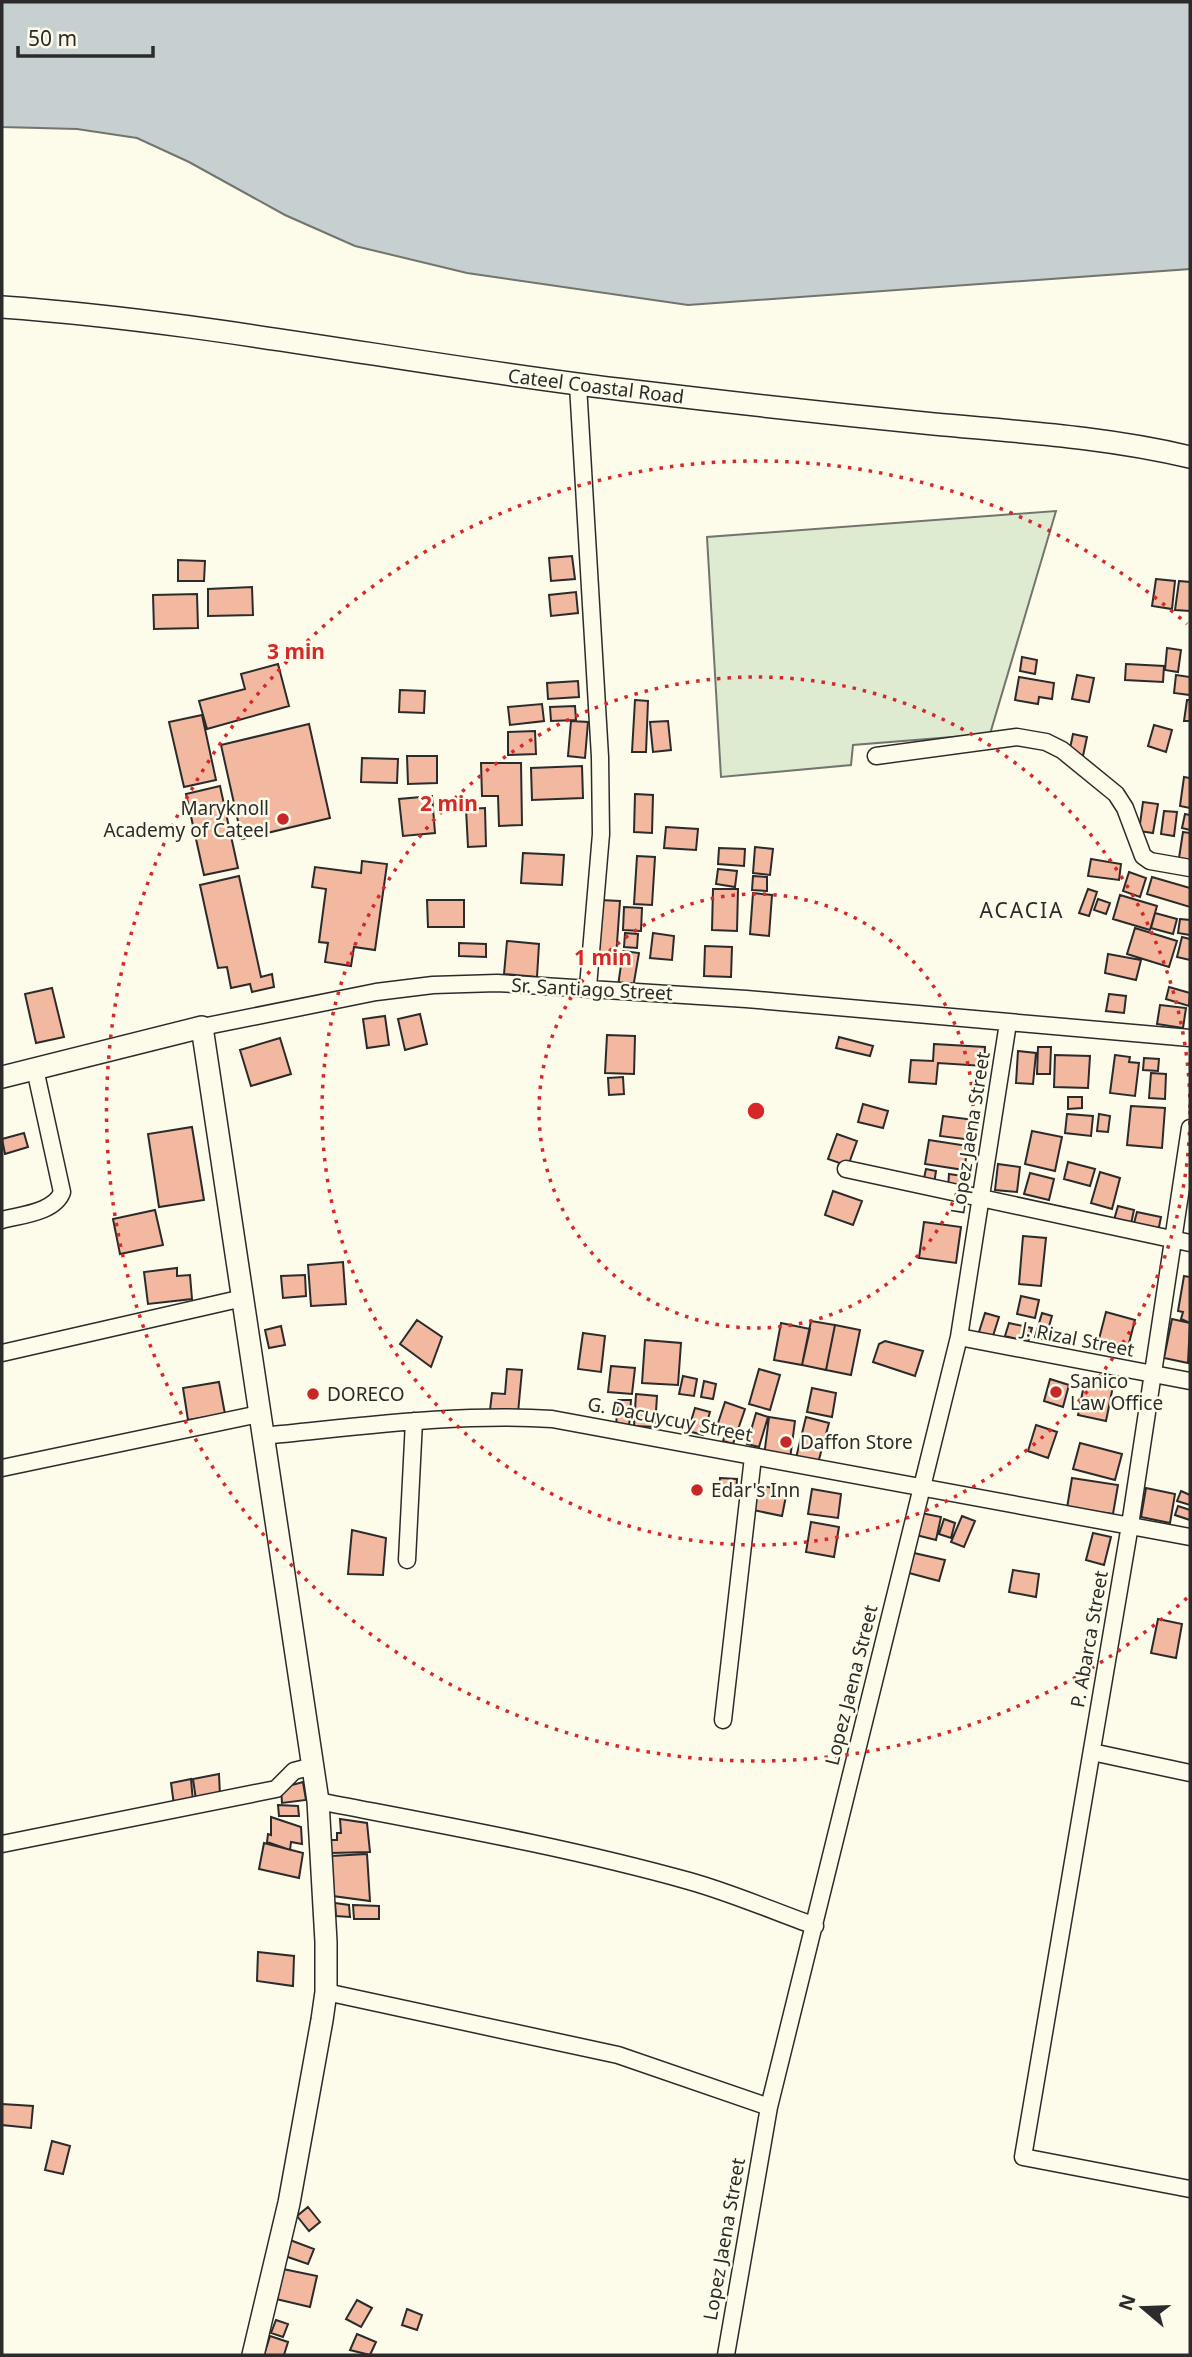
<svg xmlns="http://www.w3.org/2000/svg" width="1192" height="2357" viewBox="0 0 1192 2357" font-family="'Noto Sans',sans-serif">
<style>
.green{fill:#deebd1;stroke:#74746e;stroke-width:2}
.water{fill:#c7d0d0;stroke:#74746e;stroke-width:2}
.building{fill:#f2b8a0;stroke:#2b2b2b;stroke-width:2}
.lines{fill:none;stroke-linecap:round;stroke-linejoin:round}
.minor-casing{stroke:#2b2b2b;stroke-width:19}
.tertiary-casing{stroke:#2b2b2b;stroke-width:24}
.minor{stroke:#fdfbea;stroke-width:16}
.tertiary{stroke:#fdfbea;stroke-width:21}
.ring{fill:none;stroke:#d62828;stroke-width:3.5;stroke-dasharray:3.5 7}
.poi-dot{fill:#c62828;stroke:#fdfbea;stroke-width:2.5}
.labels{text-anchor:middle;stroke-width:5;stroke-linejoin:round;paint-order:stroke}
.street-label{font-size:19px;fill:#2b2b2b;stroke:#fdfbea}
.poi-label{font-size:19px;fill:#2b2b2b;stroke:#fdfbea;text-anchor:start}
.neighbourhood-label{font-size:21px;letter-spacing:2px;fill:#2b2b2b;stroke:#fdfbea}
.centre{fill:#d62828;stroke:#fdfbea;stroke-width:3.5}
.ring-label{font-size:21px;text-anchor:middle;font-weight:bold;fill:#d62828;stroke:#fdfbea;stroke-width:5;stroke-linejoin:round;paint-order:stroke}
</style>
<rect width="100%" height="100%" fill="#fdfbea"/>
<!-- green -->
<path class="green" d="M1056,511l-66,223 -137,11 -2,20 -130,12 -14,-240z"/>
<!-- water -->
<path class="water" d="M2,2h1188v267l-502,36 -221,-32 -112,-27 -70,-31 -96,-53 -52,-24 -60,-9 -75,-2z"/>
<!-- building -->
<path class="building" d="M572,556l3,23 -24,2 -2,-23z
M178,560l27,1 -1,20h-26z
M1156,579l19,2 -3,28 -20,-3z
M1179,581l11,1v29l-15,-1z
M252,587l1,28 -45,1v-27z
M576,592l2,21 -27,3 -2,-21z
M197,594l1,34 -44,1 -1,-34z
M1167,648l14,2 -3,22 -13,-2z
M1022,657l15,3 -2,14 -15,-3z
M278,664l11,42 -82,23 -8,-28 46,-12 -4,-15z
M1126,664l38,2 -1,16 -38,-2z
M1077,675l17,3 -5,24 -17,-3z
M1176,675l14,2v18l-16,-2z
M1019,677l35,6 -2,16 -13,-2 -1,7 -23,-4z
M578,681l1,16 -31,2 -1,-16z
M400,690l25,1 -1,22 -25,-1z
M635,700l13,1 -2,51h-14z
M1187,700h3v21h-6z
M542,704l2,17 -34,4 -2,-18z
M575,706l1,14 -25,1 -1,-14z
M202,715l14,65 -32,7 -15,-65z
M571,721l17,1 -3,36 -17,-2z
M668,721l3,29 -18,2 -3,-30z
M309,724l21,94 -88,21 -21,-94z
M1154,725l18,5 -6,22 -18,-6z
M535,731l1,23 -28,1v-23z
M1073,734l14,3 -4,19 -14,-3z
M407,756h30v27l-29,1z
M362,758l36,1 -1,24 -36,-1z
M481,763h40l1,62 -23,1 -1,-30h-16z
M582,766l1,32 -51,2 -1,-32z
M1184,777l6,1v30l-10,-2z
M220,786l18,82 -34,7 -18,-81z
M635,794l18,1 -1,38 -18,-1z
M432,796l3,37 -32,3 -4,-37z
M1143,802l15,2 -5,29 -14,-2z
M485,808l1,38 -18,1 -2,-38z
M1164,811l13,1 -3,24 -13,-2z
M1185,814l5,1v15l-8,-2z
M666,827l32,2 -2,21 -32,-2z
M1183,832l7,1v27l-11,-2z
M755,847l18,2 -3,26 -17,-2z
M719,848l26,1 -1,17 -26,-2z
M523,853l41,2 -2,30 -41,-2z
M637,856l18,1 -3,48 -18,-1z
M1091,859l30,5 -2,16 -31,-4z
M362,861l25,3 -12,86 -21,-3 -3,19 -26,-4 3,-19 -9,-1 7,-53 -14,-2 3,-20 46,6z
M718,869l19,2 -2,16 -19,-3z
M1129,872l17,6 -6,19 -17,-6z
M239,876l22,101 11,-3 2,13 -22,5 -2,-8 -19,4 -4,-21 -9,1 -18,-83z
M753,876l14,1v14l-15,-1z
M1152,877l38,11v19l-43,-13z
M713,889h25l-1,42 -25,-1z
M1088,889l9,3 -8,24 -10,-3z
M753,893l19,2 -3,41 -19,-2z
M1120,895l37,11 -7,24 -37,-11z
M1098,899l12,4 -4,11 -12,-4z
M427,900h37v27h-36z
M600,900l20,1 -4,56 -20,-1z
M624,907l18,1 -1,23 -18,-1z
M1155,913l22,6 -4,15 -22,-6z
M1180,919l10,1v15l-12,-2z
M1135,928l42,13 -8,26 -42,-13z
M625,933l13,1 -1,14 -13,-1z
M653,933l21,3 -2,24 -22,-2z
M1182,937l8,2v21l-13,-3z
M507,941l32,3 -2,33 -33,-3z
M459,943l27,1v13l-27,-1z
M705,946l27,1 -1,30 -27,-1z
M623,951l16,2 -6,35 -15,-2z
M1108,954l33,6 -5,20 -31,-7z
M1169,987l21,6 -1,13 -23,-7z
M52,988l12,49 -28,6 -11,-49z
M1109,994l17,2 -2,17 -18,-2z
M1160,1005l26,3 -3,20 -26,-4z
M420,1014l7,30 -22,6 -7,-31z
M385,1016l4,29 -22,3 -4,-29z
M607,1035l28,1 -1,38 -29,-1z
M839,1037l34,9 -3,10 -34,-8z
M280,1038l11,36 -40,12 -11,-36z
M934,1044l51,3 -1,19 -46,-3 -2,21 -27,-2 2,-22 22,1z
M1038,1047h13l-1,27h-13z
M1018,1051l18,2 -3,31 -17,-1z
M1055,1055l35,1 -2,32 -34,-1z
M1115,1055l15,2 -1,5 10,1 -4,33 -25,-3z
M1144,1058l15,1 -1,12 -15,-1z
M1151,1073l15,1 -1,25 -16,-1z
M623,1077l1,17 -15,1 -1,-17z
M1068,1097h14v11l-14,1z
M863,1104l25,7 -5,17 -25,-6z
M1131,1106l34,2 -3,40 -35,-3z
M1067,1114l26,2 -2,20 -26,-3z
M1099,1114l11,2 -2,16 -11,-1z
M943,1116l32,4 -3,20 -32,-4z
M192,1127l12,73 -45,7 -11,-73z
M1032,1131l30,6 -7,34 -30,-7z
M24,1133l4,14 -23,7 -3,-15z
M837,1134l20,7 -9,25 -20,-7z
M929,1140l39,6 -4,24 -39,-6z
M1068,1162l27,7 -5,17 -26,-7z
M998,1164l22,3 -3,25 -22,-2z
M926,1169l10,2 -2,13 -11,-1z
M1100,1172l20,6 -8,31 -21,-6z
M1030,1173l24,6 -5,21 -25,-6z
M949,1174l14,2 -1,13 -14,-1z
M833,1191l29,10 -9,24 -28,-10z
M1118,1206l16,4 -3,14 -17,-4z
M155,1210l8,35 -43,9 -7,-35z
M1137,1212l24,5 -3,15 -25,-5z
M924,1222l37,5 -5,36 -37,-5z
M1023,1236l23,2 -5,48 -22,-2z
M343,1262l3,42 -35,2 -3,-41z
M177,1268v8l13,-1 2,24 -44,5 -4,-32z
M305,1275l1,21 -23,2 -2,-22z
M1184,1276l6,1v46l-9,-4 2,-7 -5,-1z
M1021,1296l18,4 -4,18 -18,-4z
M1106,1312l29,8 -7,27 -29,-8z
M985,1313l14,4 -7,22 -14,-4z
M1042,1313l10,3 -7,24 -10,-3z
M1172,1319l18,4 -2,40 -24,-5z
M417,1320l25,17 -11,30 -31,-23z
M811,1321l24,4 -9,45 -24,-5z
M781,1323l29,6 -8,36 -28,-5z
M1009,1323l23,5 -4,14 -23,-6z
M835,1325l25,5 -9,45 -25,-5z
M281,1326l4,19 -16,3 -4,-18z
M583,1333l22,3 -4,36 -23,-3z
M645,1340l36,3 -3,42 -36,-2z
M885,1341l38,10 -8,25 -42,-14 6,-18z
M611,1366l24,2 -3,26 -24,-2z
M507,1369l15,1 -4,43 -28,-3 2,-17 13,1z
M759,1369l21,6 -10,35 -21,-6z
M683,1376l14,3 -3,17 -15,-2z
M1050,1379l19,6 -6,22 -19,-6z
M1085,1380l28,6 -7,35 -28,-6z
M704,1381l12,3 -3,15 -12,-2z
M219,1382l6,32 -37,6 -5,-32z
M812,1388l24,5 -4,24 -25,-5z
M636,1394l21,2 -2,31 -21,-1z
M618,1400h13l-2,27 -13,-1z
M725,1402l20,7 -12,35 -10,-3 4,-12 -10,-3z
M695,1408l15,4 -7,23 -15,-4z
M756,1413l12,4 -9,30 -12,-3z
M769,1417l26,4 -5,38 -26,-3z
M806,1417l23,6 -11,40 -22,-5z
M1036,1425l21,7 -9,26 -20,-7z
M1080,1443l42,11 -7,26 -42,-11z
M720,1478l17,1 -1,16 -17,-1z
M1072,1478l46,7 -5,29 -46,-6z
M758,1485l29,6 -5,25 -29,-6z
M1146,1488l29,6 -5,29 -29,-6z
M812,1489l29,5 -3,24 -30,-4z
M1181,1491l9,4v10l-13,-4z
M1178,1506l12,4v10l-15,-5z
M921,1513l20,4 -5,23 -20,-5z
M962,1516l13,5 -11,26 -13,-5z
M944,1519l11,4 -4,15 -12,-4z
M811,1522l28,5 -5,30 -28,-5z
M352,1530l34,8 -3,37 -35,-1z
M1093,1533l18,4 -7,28 -18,-5z
M914,1553l31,7 -6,21 -30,-8z
M1013,1570l26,4 -3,23 -27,-5z
M1158,1619l24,5 -6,34 -25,-5z
M219,1774l1,22 -24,4 -3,-21z
M191,1779l2,23 -19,3 -3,-22z
M303,1782l3,18 -24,3 -1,-15z
M278,1805l20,1 1,10h-20z
M271,1817l30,10 1,17 -11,-2 -1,8 -23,-8 1,-8 3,1z
M340,1819l27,4 3,29 -39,1 -1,-13h7v-7h4z
M264,1843l39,10 -4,25 -40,-9z
M367,1854l3,47 -37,-5 -2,-40z
M335,1903l14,2 1,12 -14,-1z
M353,1905l26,1v13h-25z
M258,1952l36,4 -1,30 -36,-5z
M2,2104l31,2 -2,22 -29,-3z
M52,2141l18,5 -7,28 -18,-4z
M308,2207l12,15 -11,9 -12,-15z
M290,2240l24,9 -6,15 -23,-8z
M283,2269l34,7 -7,31 -34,-8z
M357,2300l15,8 -11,19 -15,-8z
M407,2309l15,6 -5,15 -15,-5z
M276,2320l12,4 -5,13 -12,-4z
M357,2334l19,8 -6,13 -20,-5z
M270,2336l18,6 -4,13h-20z"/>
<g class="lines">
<!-- minor casing -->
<g class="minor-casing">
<path id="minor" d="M578,385l22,372 1,77 -13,153
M876,756l141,-19 29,5 16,8 54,44 9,14 18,48 7,5 40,7
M202,1027l174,-35 57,-7 64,-2 249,16 444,39
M1190,1128l-60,397 -107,632 167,32
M846,1169l344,74
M2,1220c19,-5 53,-8 60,-28l-27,-123
M959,1337l231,44
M2,1353l241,-55
M262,1436c96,-9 193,-23 290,-17l638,118
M2,1468l257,-54
M407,1560l7,-139
M723,1720l30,-263
M1092,1752l98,21
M318,1801c124,24 249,46 371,80 43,12 84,30 126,45
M2,1844l274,-55 18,-18 19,-5
M326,1992l292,63 151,52
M726,2355l43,-248 190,-770 49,-314"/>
</g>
<!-- tertiary casing -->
<g class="tertiary-casing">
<path id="tertiary" d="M2,307c212,15 421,60 632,84 100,12 200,23 300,33 86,8 172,13 256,33
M2,1077l200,-50 116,774 8,141v50l-4,28 -33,183 -36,152"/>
</g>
<!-- minor -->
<use href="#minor" class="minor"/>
<!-- tertiary -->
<use href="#tertiary" class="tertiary"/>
</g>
<!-- distance rings -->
<g class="ring">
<circle cx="756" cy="1111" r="217"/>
<circle cx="756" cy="1111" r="434"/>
<path d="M1187 1598A650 650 0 1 1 1187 624"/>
</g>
<!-- markers -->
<g class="poi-dot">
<circle cx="283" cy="819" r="7"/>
<circle cx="1056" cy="1392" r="7"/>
<circle cx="313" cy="1394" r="7"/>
<circle cx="786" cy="1442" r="7"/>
<circle cx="697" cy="1490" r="7"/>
</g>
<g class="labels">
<!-- street labels -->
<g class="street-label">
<text transform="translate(596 386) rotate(7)" y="7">Cateel Coastal Road</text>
<text transform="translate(592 989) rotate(3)" y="7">Sr. Santiago Street</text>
<text transform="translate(970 1133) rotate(-81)" y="7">Lopez Jaena Street</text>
<text transform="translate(1078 1339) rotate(11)" y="7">J. Rizal Street</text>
<text transform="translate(670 1419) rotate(11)" y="7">G. Dacuycuy Street</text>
<text transform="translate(1089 1639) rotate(-80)" y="7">P. Abarca Street</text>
<text transform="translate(851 1685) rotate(-76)" y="7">Lopez Jaena Street</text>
<text transform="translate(724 2239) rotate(-80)" y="7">Lopez Jaena Street</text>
</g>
<!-- poi labels -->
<g class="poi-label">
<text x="269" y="815" text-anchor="end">Maryknoll<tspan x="269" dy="22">Academy of Cateel</tspan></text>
<text x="1070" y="1388">Sanico<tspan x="1070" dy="22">Law Office</tspan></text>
<text x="327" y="1401">DORECO</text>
<text x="800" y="1449">Daffon Store</text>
<text x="711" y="1497">Edar's Inn</text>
</g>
<!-- neighbourhood labels -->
<g class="neighbourhood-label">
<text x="1022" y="918">ACACIA</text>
</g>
</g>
<circle cx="756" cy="1111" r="10" class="centre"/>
<g class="ring-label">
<text x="296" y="659">3 min</text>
<text x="449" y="811">2 min</text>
<text x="603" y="965">1 min</text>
</g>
<!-- border -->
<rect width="1192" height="2357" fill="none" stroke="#2b2b2b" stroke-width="7"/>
<!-- north arrow -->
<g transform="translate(1143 2308) rotate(289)" stroke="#fdfbea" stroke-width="5" paint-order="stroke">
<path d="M0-5L12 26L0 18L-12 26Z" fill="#2b2b2b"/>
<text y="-10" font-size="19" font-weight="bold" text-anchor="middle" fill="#2b2b2b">N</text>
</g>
<!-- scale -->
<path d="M18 46v10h135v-10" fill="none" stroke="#2b2b2b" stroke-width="3.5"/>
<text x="28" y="46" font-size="21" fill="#2b2b2b" stroke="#fdfbea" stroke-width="5" paint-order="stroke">50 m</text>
</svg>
